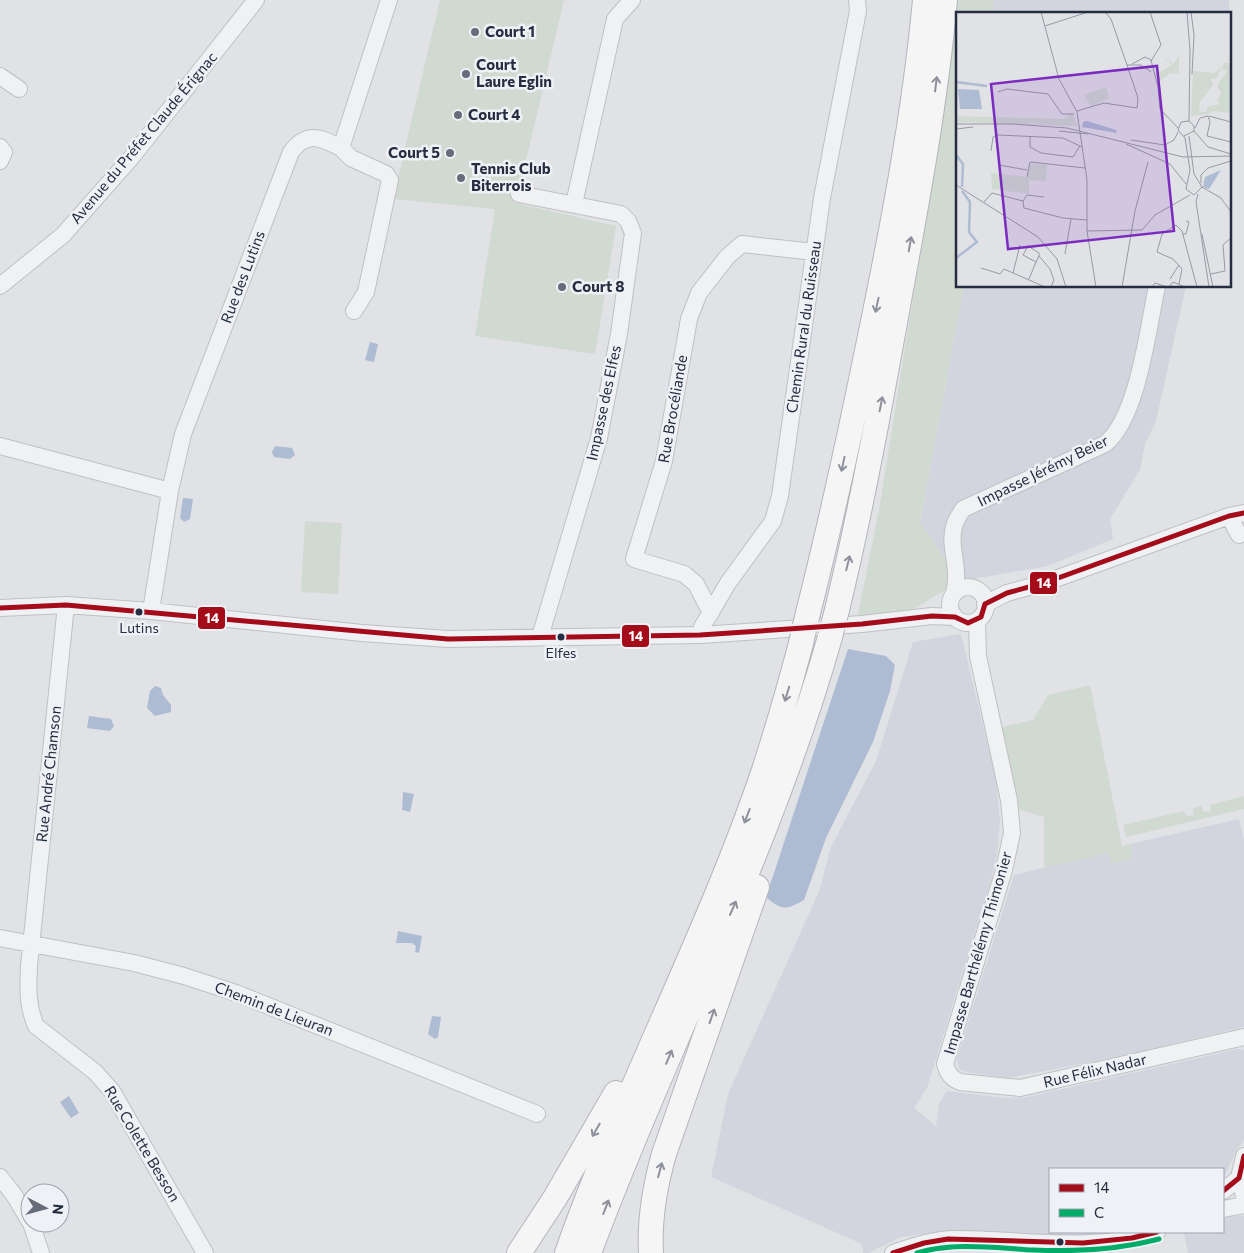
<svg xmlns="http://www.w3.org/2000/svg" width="1244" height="1253" viewBox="0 0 1244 1253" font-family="Commissioner,sans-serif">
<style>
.built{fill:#d2d5dd}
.green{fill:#d0dad1}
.water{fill:#adbcd3}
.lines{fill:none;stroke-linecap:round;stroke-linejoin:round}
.minor-casing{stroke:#bfc0c4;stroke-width:18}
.highway-casing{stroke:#b3b5bb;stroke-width:26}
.minor{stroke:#f0f1f3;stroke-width:16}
.highway{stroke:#f5f5f6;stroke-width:24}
.highway-bridge-casing{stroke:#b3b5bb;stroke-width:26;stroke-linecap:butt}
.highway-bridge{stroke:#f5f5f6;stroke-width:24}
.bus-1-casing{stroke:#eef1f6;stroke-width:9}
.bus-2-casing{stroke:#eef1f6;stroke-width:9}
.bus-1{stroke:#a50c1a;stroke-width:5}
.bus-2{stroke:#02ab68;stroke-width:5}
.oneway{stroke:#8e919c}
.poi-dot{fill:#676c7b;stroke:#eef1f6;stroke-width:2}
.bus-dot{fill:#262d41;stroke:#eef1f6;stroke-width:2}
.labels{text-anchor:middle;stroke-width:5;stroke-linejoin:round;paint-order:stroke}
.bus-label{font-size:14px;fill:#262d41;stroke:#eef1f6}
.poi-label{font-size:15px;font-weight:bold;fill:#262d41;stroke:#eef1f6;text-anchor:start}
.street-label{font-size:15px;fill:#262d41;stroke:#eef1f6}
.inset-river{fill:none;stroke:#adbcd3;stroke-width:2.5}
.inset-road{fill:none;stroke:#969aa4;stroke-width:1}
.view{fill:#7b2cbf;fill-opacity:0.15;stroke:#7b2cbf;stroke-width:2.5}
.inset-edge{fill:none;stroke:#262d41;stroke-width:2.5}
.line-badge{stroke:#eef1f6;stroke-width:2}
.badge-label{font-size:14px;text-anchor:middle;font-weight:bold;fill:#fff}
</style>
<rect width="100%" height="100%" fill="#e1e2e6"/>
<!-- built -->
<path class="built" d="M994,0h235l1,14h-238z
M964,286h222l-30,135 -11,23 -5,26 -30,49 3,20 -65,27 -87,15 -41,-58z
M961,634l35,145 4,41 -3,34 -7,30 -63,204 -13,20 22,18 3,-22 8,-13 57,7 23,-1 211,-48 6,1v91l-7,8 -14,30v-10h-173v63h77l-51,6 -129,-7 -46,6 -32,16h-6l-1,-9 -151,-67 17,-83 92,-205 10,-40 46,-88 37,-119z
M1239,819l5,21v187l-136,32 -100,19 -42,-6 -7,-3 -2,-11 57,-183 94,-23 25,7 -3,-15z
M1237,1216h7v37h-56l-4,-20 39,-1v-14z"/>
<!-- green -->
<path class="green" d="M440,0h124l-48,203 100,23 -21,128 -120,-18 20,-127 -102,-10z
M958,0h36l-2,14h-34v272h6l-44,236 41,59 -53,31 -51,7 22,-109 72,-449z
M305,521l37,2 -4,71 -37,-2z
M1090,685l32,161 8,-2 3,15 -22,4 -3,-10 -64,15v-51l-31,-9 -15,-80 35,-8 15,-25z
M1244,796v13l-118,28 -3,-12 61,-14 2,5 8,-1 -1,-7 8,-2 3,6 7,-1 -1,-6z"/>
<!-- water -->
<path class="water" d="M370,342l8,2 -4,18 -9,-2z
M275,446l17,2 3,7 -5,4 -16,-2 -2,-5z
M183,498l10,1 -3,20 -6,3 -4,-4z
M848,649l38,7 9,9 -5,26 -17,51 -47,96 -22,62c-18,10 -22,11 -38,-3z
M155,686l6,2 2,7 8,10v7l-16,4 -8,-8 3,-17z
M89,716l22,3 3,7 -4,5 -23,-3z
M403,792l11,2 -4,18 -8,-2z
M398,931l24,5 -3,17 -4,-1 1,-6 -4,-3h-16z
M432,1016l9,1 -3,20 -3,2 -7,-5z
M69,1096l10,17 -8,5 -11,-16z"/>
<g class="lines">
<!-- minor casing -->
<g class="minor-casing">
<path id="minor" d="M0,76l19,13
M0,147l4,5 -4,9
M341,148l10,10 35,16 4,6 -24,112 -12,19
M519,194l102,20 7,7 5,12 -14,101 -20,104 -59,199
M574,204l41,-185 17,-19
M0,286l63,-51 68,-77 125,-158
M0,446l170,45
M1229,516l10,19
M950 605a18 18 0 1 1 36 0a18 18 0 1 1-36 0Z
M954,594c7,-27 -6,-46 0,-67 1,-7 6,-12 9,-18l142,-65c33,-26 43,-116 52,-158
M985,604l22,-11 40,-11 182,-66 15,-3
M66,605l-37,361c-1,22 -2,40 7,60l59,46 17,19 93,162
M0,608l66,-3 85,6 211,22 86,6 252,-4 162,-11 70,-8 23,1
M151,611l19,-120 13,-57 108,-282c16,-21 29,-15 50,-4l48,-148
M711,613l-15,-29 -12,-10 -50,-15 30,-98 25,-142 10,-26 28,-36 15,-13 72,8
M977,620l1,36 31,144 3,33 -8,37 -59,194c3,10 6,14 15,18l60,6 224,-51
M700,635l2,-8 26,-44 45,-62 7,-25 42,-298 36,-187 -1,-11
M0,938l134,25 50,13 52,17 301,121
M1244,1156l-5,22 5,18
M0,1177l14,18 16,27
M1223,1191l16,-13
M1223,1209l21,-4
M31,1223l10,30
M893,1253c21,-7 41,-14 63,-14 68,0 136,14 201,-7"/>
</g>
<!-- highway casing -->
<g class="highway-casing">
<path id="highway" d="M837,610c25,-104 44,-209 63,-315 18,-98 36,-196 45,-295
M808,613c22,-87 41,-174 59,-262 24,-116 47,-233 58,-351
M519,1253l36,-55 61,-105
M567,1253c58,-164 141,-318 197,-483 13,-40 25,-82 36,-123
M589,1253c77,-207 181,-403 241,-616
M651,1253c-2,-34 4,-67 13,-99l93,-267"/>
</g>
<!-- minor -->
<use href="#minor" class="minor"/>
<!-- highway -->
<use href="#highway" class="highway"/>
<!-- highway-bridge casing -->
<g class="highway-bridge-casing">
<path id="highway-bridge" d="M830,637l7,-27
M800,647l8,-34"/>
</g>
<!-- highway-bridge -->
<use href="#highway-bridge" class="highway-bridge"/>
<!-- bus-1 casing -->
<g class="bus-1-casing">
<path id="bus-1" d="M0,608l66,-3 382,34 252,-4 162,-11 70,-8 23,1 13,6 13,-6 4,-13 22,-11 40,-11 182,-66 15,-3
M1223,1191l16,-13 5,-22
M893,1253l31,-10 24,-4 135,4 49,-5 25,-6"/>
</g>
<!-- bus-2 casing -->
<g class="bus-2-casing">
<path id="bus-2" d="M917,1253c38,-11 77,-5 116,-3 43,2 84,0 126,-11"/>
</g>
<!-- bus-1 -->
<use href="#bus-1" class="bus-1"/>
<!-- bus-2 -->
<use href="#bus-2" class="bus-2"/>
</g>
<!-- one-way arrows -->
<defs><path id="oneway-shaft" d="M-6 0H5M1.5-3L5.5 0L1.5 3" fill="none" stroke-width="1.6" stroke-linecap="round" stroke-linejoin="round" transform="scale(1.25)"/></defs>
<g class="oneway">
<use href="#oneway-shaft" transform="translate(936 84) rotate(-83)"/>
<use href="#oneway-shaft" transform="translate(910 244) rotate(-80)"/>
<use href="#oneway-shaft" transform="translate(877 305) rotate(102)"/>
<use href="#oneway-shaft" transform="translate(881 404) rotate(-79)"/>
<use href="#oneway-shaft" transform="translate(843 464) rotate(102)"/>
<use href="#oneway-shaft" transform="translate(848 563) rotate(-76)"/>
<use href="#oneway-shaft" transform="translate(787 694) rotate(107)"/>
<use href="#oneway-shaft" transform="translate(747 816) rotate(111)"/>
<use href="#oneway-shaft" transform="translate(733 908) rotate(-66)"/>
<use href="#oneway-shaft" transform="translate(712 1016) rotate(-71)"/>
<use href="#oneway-shaft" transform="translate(669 1057) rotate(-67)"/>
<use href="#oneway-shaft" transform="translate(596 1130) rotate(120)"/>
<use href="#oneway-shaft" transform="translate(660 1170) rotate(-75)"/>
<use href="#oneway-shaft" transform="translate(606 1207) rotate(-69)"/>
</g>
<!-- markers -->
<g class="poi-dot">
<circle cx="475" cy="32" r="5"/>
<circle cx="466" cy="74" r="5"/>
<circle cx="458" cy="115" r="5"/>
<circle cx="450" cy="153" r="5"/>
<circle cx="461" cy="178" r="5"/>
<circle cx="562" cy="287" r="5"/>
</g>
<g class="bus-dot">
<circle cx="139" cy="612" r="4.5"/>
<circle cx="561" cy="637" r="4.5"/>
<circle cx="1060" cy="1242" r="4.5"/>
</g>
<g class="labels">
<!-- bus labels -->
<g class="bus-label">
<text x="139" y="633">Lutins</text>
<text x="561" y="658">Elfes</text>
</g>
<!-- poi labels -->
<g class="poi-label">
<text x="485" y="37">Court 1</text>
<text x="476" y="70">Court<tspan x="476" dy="17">Laure Eglin</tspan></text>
<text x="468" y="120">Court 4</text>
<text x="440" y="158" text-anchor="end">Court 5</text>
<text x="471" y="174">Tennis Club<tspan x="471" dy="17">Biterrois</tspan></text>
<text x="572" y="292">Court 8</text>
</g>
<!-- street labels -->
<g class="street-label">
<text transform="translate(144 138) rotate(-50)" y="5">Avenue du Préfet Claude Érignac</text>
<text transform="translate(243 277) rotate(-69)" y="5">Rue des Lutins</text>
<text transform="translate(804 327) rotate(-82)" y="5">Chemin Rural du Ruisseau</text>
<text transform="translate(604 403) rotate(-78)" y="5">Impasse des Elfes</text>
<text transform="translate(673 409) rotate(-80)" y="5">Rue Brocéliande</text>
<text transform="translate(1043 471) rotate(-26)" y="5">Impasse Jérémy Beier</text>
<text transform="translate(49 774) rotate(-84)" y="5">Rue André Chamson</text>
<text transform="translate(978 953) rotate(-74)" y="5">Impasse Barthélémy Thimonier</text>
<text transform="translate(274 1009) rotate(21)" y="5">Chemin de Lieuran</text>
<text transform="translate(1095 1071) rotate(-13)" y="5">Rue Félix Nadar</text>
<text transform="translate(142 1144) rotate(59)" y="5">Rue Colette Besson</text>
</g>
</g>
<!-- overview -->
<g transform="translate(956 12)">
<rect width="275" height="275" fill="#e1e2e6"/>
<path d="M203,40l14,12 6,-8v18l-9,-1 -11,9v-5l-4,-2 17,-10zM268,51h7v50l-18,-2 -5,3 -17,2 2,-45 21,2 8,-6 -6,12 -5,-1 2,7 -13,17 -1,9 4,1 4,-1v-4l13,-3 -3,-4 4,-7 -4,-7 10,-15 -5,-2zM150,75l3,11 -18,8 -7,-11zM116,101l6,13 -122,-4v-6l108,3zM73,152l18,1 -1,16 -17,-1v14l-37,-5 -1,-16 37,4z" fill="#d0dad1"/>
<path d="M2,77l21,1 3,19h-22zM131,109l29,9 1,3 -35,-6 1,-5zM265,158l-12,19 -6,-2 2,-10z" fill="#adbcd3"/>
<path class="inset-river" d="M0,70l31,4M0,143l7,9 -1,23M0,246l21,-16 -8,-10 1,-30 -8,-11"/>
<path class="inset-road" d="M85,0l18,67 18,33 10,68v51l9,56M149,0l6,7 16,46h14l10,7M194,0l11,33 -10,16M231,0l3,38 -1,71M235,0l3,23 -2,39M89,14l43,-14M176,52l13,-7 6,3 7,27 2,22 18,19M42,80l9,-3 41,5 14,20h12M121,99l27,-8 33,5 1,-10 -11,-33M253,104l22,6M0,112h56l55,4 116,29 48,-1M239,116l5,-10 8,-2 2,6 -3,14 24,6M0,117l17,-2M103,119l29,3M238,119l14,16 23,7M228,124l10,-5v-5l-5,-5 -8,1 -3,8 7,8 5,32 -4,19 8,6 8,-8 -8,-13 -5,-38M74,125v10l11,6 32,4 7,-11M175,128l34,5 9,-5 4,-8M170,132l44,20 16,20M35,139l2,-14 5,-2 65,3 19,9M43,153l28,5M71,165l3,-15 55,6M245,171v-8l7,-7 23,-7M0,173l82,52 19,22 9,28M246,175l19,11 10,14M242,182l-2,8 13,85M67,189l4,-6 17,2M28,190l8,-9 31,8 1,7 39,10 24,2M131,219l55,-1 13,-15 35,-20M227,222h3l3,-12 -3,-1M246,222l11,53M109,242l6,-35M83,244l11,13 4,11 -3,7M25,256l19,6 4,-5 41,18M57,261l7,-28M255,262l14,-3 -2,-26 8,-7M73,267l7,-17 3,-6v-3l-11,-7 -5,9 13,7M214,267l9,-14M223,272l3,-15 -9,-10 -16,-7 5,-18 14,-9 6,6 15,56M166,275l13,-76 13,-49M196,275l3,-4 12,4M213,275l4,-5 12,5"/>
<path class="view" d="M201,54l17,165 -166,18 -17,-165z"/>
<rect width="275" height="275" class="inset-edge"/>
</g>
<g class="line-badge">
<rect x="1029" y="571" width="29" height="24" rx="5" fill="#a50c1a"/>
<rect x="197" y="606" width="29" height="24" rx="5" fill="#a50c1a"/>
<rect x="621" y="624" width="29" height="24" rx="5" fill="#a50c1a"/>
</g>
<g class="badge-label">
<text x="1044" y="588">14</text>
<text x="212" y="623">14</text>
<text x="636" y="641">14</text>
</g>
<!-- legend -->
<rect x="1049" y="1168" width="175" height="65" fill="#eef1f6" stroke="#9ea3ae"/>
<rect x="1059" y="1184" width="25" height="8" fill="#a50c1a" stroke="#9ea3ae"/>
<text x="1094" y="1193" font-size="15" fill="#262d41">14</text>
<rect x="1059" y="1209" width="25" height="8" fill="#02ab68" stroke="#9ea3ae"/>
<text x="1094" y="1218" font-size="15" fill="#262d41">C</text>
<!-- north arrow -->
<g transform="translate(45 1208) rotate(96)"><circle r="24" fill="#eef1f6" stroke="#9ea3ae"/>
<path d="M0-4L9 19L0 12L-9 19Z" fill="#676c7b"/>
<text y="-8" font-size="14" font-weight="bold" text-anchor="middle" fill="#262d41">N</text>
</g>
</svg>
